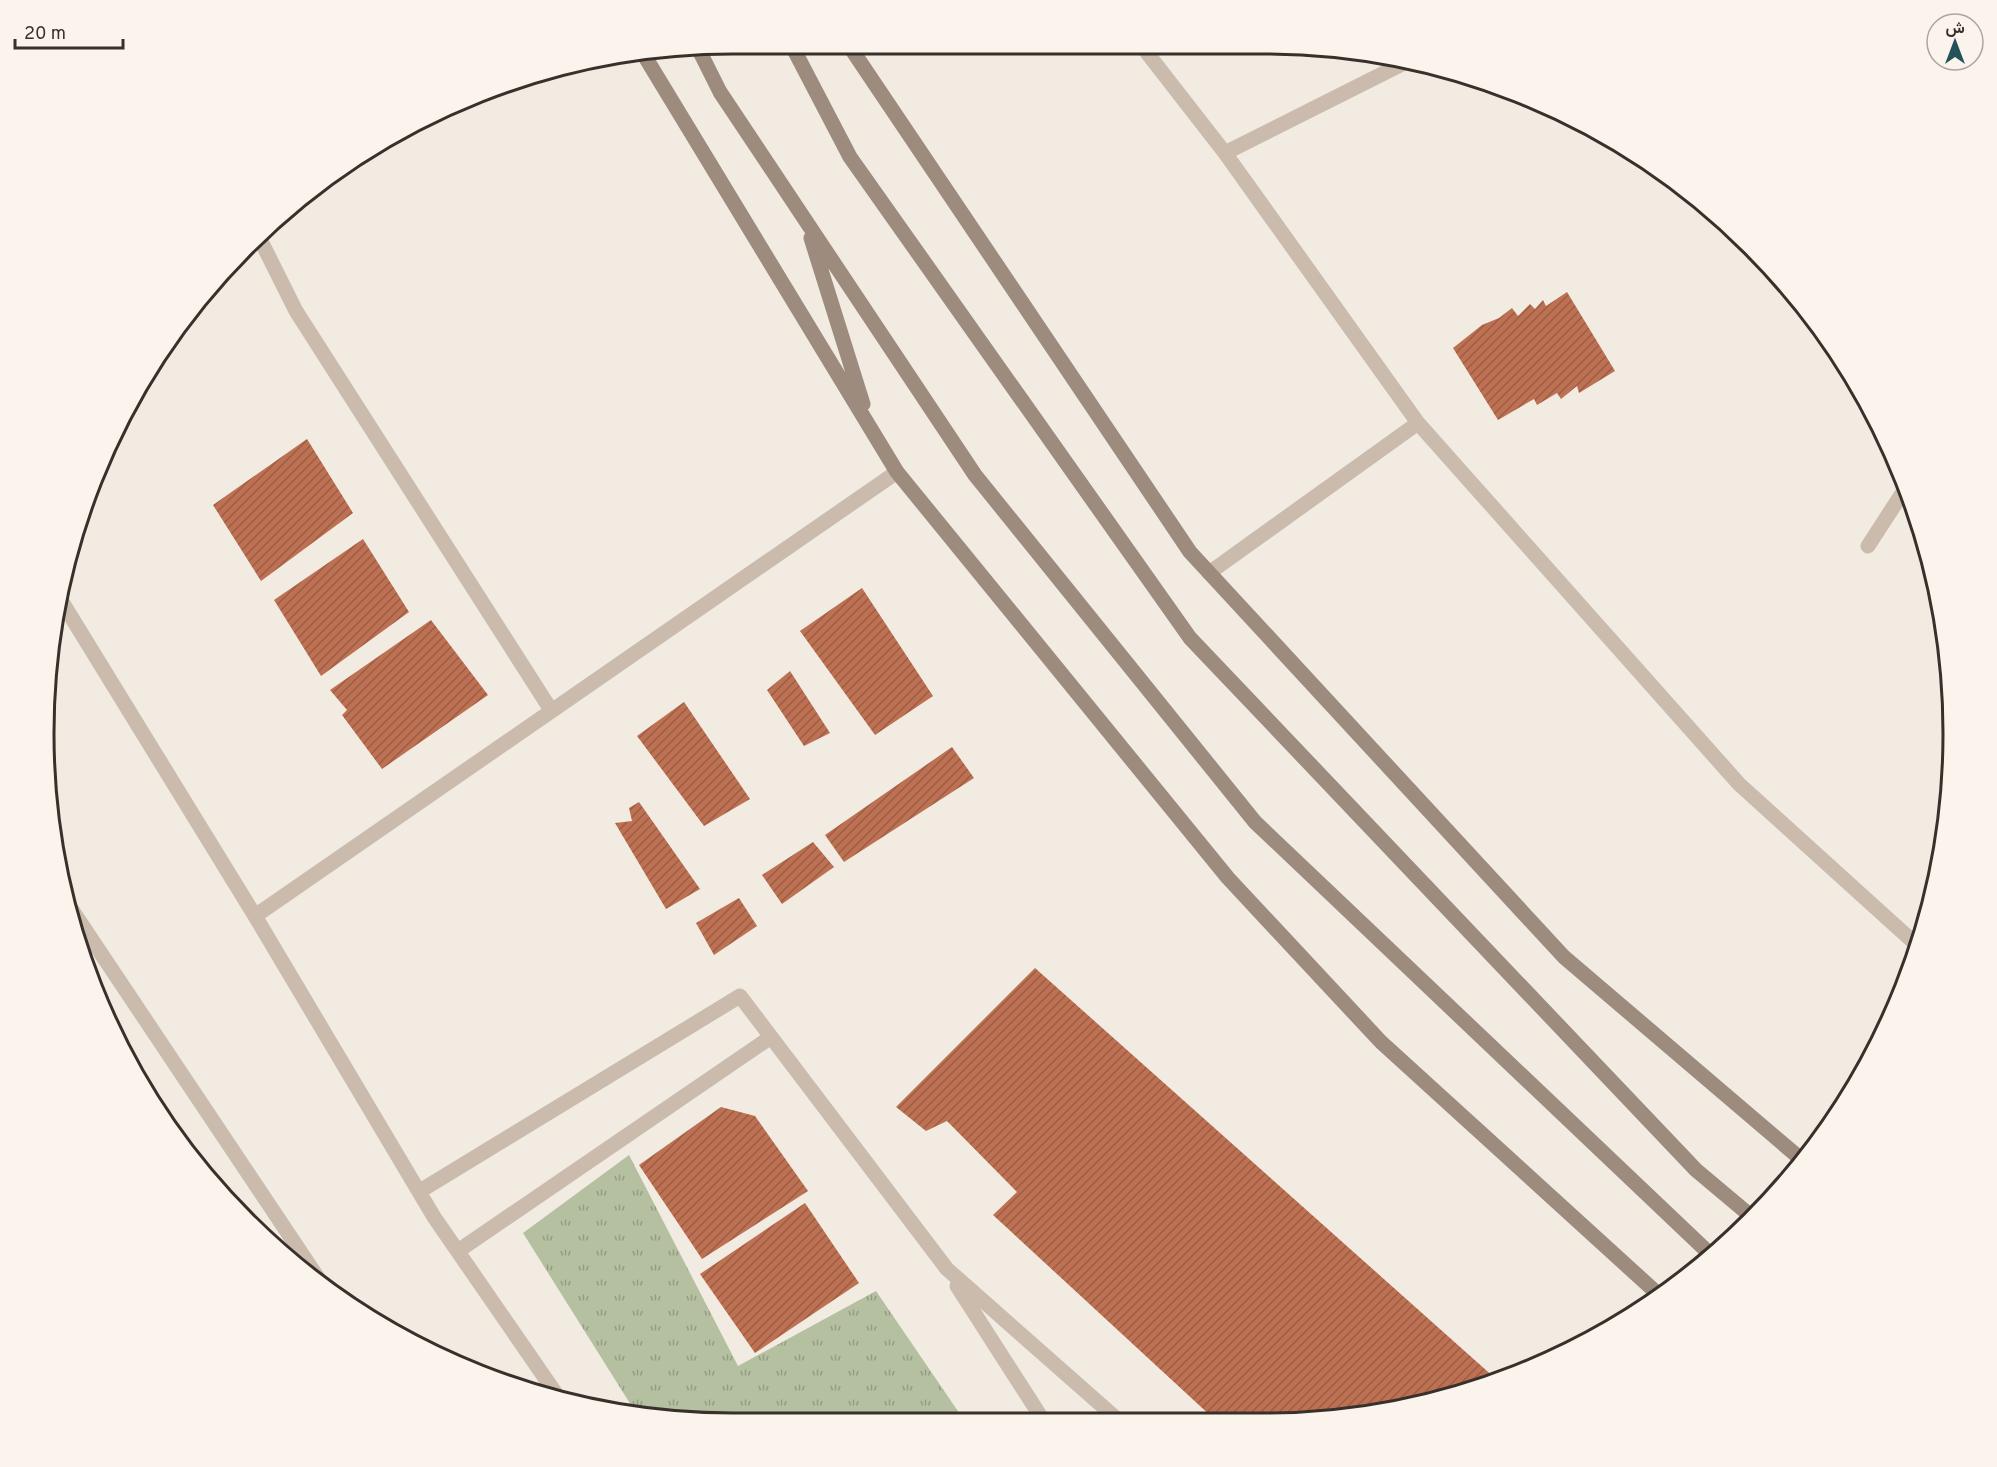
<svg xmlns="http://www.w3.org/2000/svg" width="1997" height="1467" viewBox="0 0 1997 1467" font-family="Overpass,Vazirmatn,sans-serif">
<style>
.grass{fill:url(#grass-tufts)}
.building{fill:url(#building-hatch)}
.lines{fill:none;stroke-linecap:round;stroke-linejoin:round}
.street{stroke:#cabbad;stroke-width:15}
.secondary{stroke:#9d8b7e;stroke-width:15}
.rim{fill:none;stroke:#39302b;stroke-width:3}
</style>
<defs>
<pattern id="grass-tufts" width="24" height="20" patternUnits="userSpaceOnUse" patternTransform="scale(1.5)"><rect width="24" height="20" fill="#b5c0a1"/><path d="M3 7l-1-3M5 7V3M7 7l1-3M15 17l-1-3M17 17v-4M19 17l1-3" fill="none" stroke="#949c83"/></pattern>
<pattern id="building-hatch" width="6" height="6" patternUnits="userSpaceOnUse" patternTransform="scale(1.5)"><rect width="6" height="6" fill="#be7152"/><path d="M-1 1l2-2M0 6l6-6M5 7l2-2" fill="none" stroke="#9b5d44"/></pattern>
</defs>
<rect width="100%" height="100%" fill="#f2ebe1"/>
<!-- grass -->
<path class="grass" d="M629,1155l109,211 138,-75 88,129 -276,2 -52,-9 -113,-180z"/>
<!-- building -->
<path class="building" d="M1567,292l48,79 -36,22 -2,-7 -16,13 -4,-6 -20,12 -3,-6 -36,21 -45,-72 29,-23 17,-7 13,-10 6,8 12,-12 5,5 8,-9 3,6z
M307,439l46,74 -92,68 -48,-76z
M363,539l46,73 -88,64 -47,-76z
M862,588l71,108 -58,39 -75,-104z
M431,620l57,75 -106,74 -40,-54 5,-5 -17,-20z
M790,671l40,62 -26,13 -37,-56z
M684,702l66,97 -46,27 -67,-90z
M952,747l22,31 -130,84 -19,-27z
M639,802l61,87 -34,20 -51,-86 17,-2 -3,-13z
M813,842l21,25 -52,37 -20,-29z
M739,898l18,28 -43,29 -18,-32z
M1035,968l461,411 -142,39h-141l-220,-203 24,-23 -70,-71 -21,10 -30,-24z
M721,1107l34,9 53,75 -106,68 -63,-94z
M805,1203l54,80 -104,70 -55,-79z"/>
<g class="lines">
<!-- street -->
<path class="street" d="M1141,45l84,108 193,270 321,361 180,163
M1225,153l183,-92
M260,239l36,72 255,399
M1868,546l37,-57
M1209,573l209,-150
M59,597l196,319 179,301 127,184
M72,910l252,377
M255,916l642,-444
M420,1191l320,-195 207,273 170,150
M458,1251l313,-214
M957,1286l86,134"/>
<!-- secondary -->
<path class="secondary" d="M791,44l59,113 340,481 506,532 56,47
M848,44l342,508 374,405 238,203
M698,48l22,44 255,383 280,347 456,433
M644,55l253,417 331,406 153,164 278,253
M811,238l52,166"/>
</g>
<!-- crop -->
<path d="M0 0H1997V1467H0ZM733 54H1264A679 679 0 0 1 1943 733V734A679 679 0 0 1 1264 1413H733A679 679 0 0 1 54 734V733A679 679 0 0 1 733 54Z" fill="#faf4ed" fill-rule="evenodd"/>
<path class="rim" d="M733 54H1264A679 679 0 0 1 1943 733V734A679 679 0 0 1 1264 1413H733A679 679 0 0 1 54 734V733A679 679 0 0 1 733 54Z"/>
<!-- north arrow -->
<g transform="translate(1955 42)"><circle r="28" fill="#faf4ed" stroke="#ada69f" stroke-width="1.5"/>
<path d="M0-4.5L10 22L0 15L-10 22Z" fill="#235258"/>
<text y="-9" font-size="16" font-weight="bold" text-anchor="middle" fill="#39302b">ش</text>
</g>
<!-- scale -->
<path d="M15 39v9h108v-9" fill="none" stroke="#39302b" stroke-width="3"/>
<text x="24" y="39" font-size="18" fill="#39302b" stroke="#faf4ed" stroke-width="4.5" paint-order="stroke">20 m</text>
</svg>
